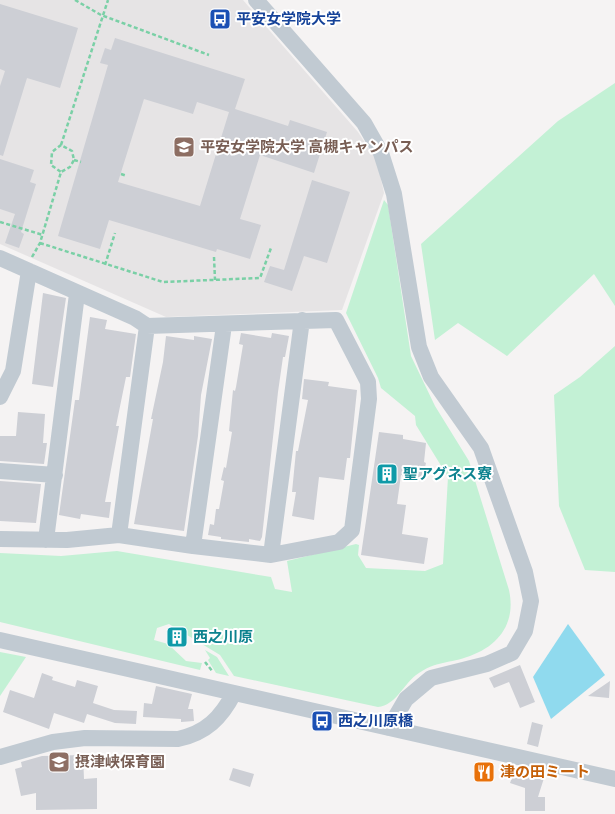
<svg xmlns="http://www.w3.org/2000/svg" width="615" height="814" viewBox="0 0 615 814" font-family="'IBM Plex Sans','Noto Sans JP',sans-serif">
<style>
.education{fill:#e6e4e5}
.green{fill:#c3f1d5}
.water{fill:#90daee}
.building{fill:#cdcfd5;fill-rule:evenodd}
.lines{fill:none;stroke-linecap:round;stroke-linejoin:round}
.path{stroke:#7ad0a6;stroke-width:2.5;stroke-dasharray:4 2.5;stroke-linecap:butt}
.minor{stroke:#c1cad2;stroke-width:16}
.labels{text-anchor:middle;stroke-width:4;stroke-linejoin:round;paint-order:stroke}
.transit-label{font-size:15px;font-weight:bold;fill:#164399;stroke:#fff;text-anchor:start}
.education-label{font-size:15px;font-weight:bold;fill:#785e54;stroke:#fff;text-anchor:start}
.culture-label{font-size:15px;font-weight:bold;fill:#0d838f;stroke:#fff;text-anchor:start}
.food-label{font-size:15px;font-weight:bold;fill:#c56008;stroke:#fff;text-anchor:start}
</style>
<rect width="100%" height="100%" fill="#f5f3f3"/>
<!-- education -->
<path class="education" d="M0,0h243l115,132 19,29 7,32 -42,117 -176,7 -166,-73z"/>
<!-- green -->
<path class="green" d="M615,83v223l-21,-32 -87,82 -49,-33 -23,17 -14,-96 137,-123z
M384,200l4,5 23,151 24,50 34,55 40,129c7,32 -9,55 -39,66 -21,8 -33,4 -54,19 -13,10 -20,30 -38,32l-144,-31 -14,-21 -51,-31 -12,4 -3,12 14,4 18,17 16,2 -2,7 -200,-48v-69l61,3 56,-5 154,26 4,12 17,3 -5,-31 69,-17 3,1 -1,10 8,13 59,3 18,-7 5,-87 -32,-52 -1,-9 -34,-28 -3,-10 -32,-65z
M615,346v226l-30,-2 -26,-64 -5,-111 26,-18z
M205,650l12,7 12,19 -13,-3 -8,-13 2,-2z
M0,652l26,5 -26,39z"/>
<!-- water -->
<path class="water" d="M568,624l37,51 -54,44 -18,-42z"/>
<!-- building -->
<path class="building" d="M0,4l78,24 -18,60 -33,-10 -24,78 -3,-1v-69l5,-15 -5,-2z
M115,38l130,41 -10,30 53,17 2,-6 37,12 -13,41 -54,-18 -20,64 21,6 -11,34 -33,-10 -1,3 -107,-32 -9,29 -42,-13 50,-171 -8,-2 5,-15 6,2zM144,99l49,15 4,-12 32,10 -29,94 -82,-24z
M0,159l34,11 -4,12 6,2 -15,48 3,2 -5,14 -14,-5 10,-29 -15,-5z
M312,180l38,12 -23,71 -23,-7 -12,35 -28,-9 6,-16 14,4z
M43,293l23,5 -13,89 -21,-3z
M90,317l17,3 -2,9 31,5 -6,43h-4l-10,49h3l-14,76h6l-2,16 -28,-4 -1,5 -21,-4 16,-115h4z
M241,333l30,5 1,-5 17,3 -4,21h-2l-5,35 -16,145 -2,4 -11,-2v3l-28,-3v-2l-13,-2 2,-11 4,1 2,-16h3l5,-28 -3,-1 3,-13 2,1 6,-36 -3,-1 4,-41 2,1 1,-4 7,-42 -4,-1z
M166,336l28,4v-4l18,3 -11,56 -3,41 -14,95 -50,-7 19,-105h-2l12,-57z
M304,379l25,3 -1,4 29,4 -7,68h-3l-3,22 -25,-3 -5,43 -22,-4 4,-24h-4l4,-41h2l10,-51 -6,-1z
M18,412l27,2 -2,29h4l-3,21 -44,-3v-25h16z
M379,432l24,3v4l23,4 -2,19 2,1 -4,17 -21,-5 -4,29 9,1 -4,29 26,4 -4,26 -63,-9z
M0,481l41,3 -5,39 -36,-2z
M520,665l15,37 -15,6 -11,-26 -15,6 -5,-10z
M42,673l11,4 -1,3 23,7 2,-7 21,6 -5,17 21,7 23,1 -1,13 -21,-1 -28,-9 -3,9 -30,-10 -5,16 -46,-17 7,-22 24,8z
M610,681l-1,17 -21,-2z
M156,686l36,8 -4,15h5l1,12 -13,1v-3l-38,-2 1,-14 8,1z
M532,722l11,3 -5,22 -11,-3z
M83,755l1,24 13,-1v31l-61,1v-17l-15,3 -6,-27 7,-2 -1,-5 21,-6z
M233,768l21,6 -4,13 -21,-7z
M515,770l29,8 -6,19h7v14h-20v-23l-15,-5z"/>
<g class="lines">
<!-- path -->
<path class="path" d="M75,0l26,15 108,40
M61,145l47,-145
M74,160l7,2
M121,174l6,2
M0,222l43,13
M40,243l123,39 97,-4 11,-30
M32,257l8,-14 21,-71 9,-5 4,-7 -2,-9 -11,-6 -9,7 -1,13 10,7
M214,257l1,23
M105,265l10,-32
M205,662l8,10"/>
<!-- minor -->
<path class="minor" d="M256,0l108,123 17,30 13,41 25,153 12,30 50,71 44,124 6,29 -6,30 -13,22 -25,11 -56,14 -25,21 -17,29
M0,258l135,60 12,8 189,-6 32,62 1,17 -17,131 -13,12 -68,13 -78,-9 -74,-11 -52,5 -67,-1
M0,397l13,-26 16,-100
M0,471l55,4
M119,535l28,-209
M46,540l31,-246
M193,546l31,-221
M271,555l31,-235
M0,640l615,139
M0,757l53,-15 32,-4 93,1c28,-6 43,-21 56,-46"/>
</g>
<!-- icons -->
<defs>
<g id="bus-square" transform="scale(1.125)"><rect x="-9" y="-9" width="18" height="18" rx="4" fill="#1a4fb4" stroke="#fff"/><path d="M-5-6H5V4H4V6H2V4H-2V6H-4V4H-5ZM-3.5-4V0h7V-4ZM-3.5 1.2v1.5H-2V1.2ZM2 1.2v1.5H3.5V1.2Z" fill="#fff"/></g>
<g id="university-square" transform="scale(1.125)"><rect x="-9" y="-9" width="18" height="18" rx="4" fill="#8d6e63" stroke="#fff"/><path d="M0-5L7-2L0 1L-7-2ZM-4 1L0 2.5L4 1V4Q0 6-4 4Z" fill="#fff"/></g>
<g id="building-square" transform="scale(1.125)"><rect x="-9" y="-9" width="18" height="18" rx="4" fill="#0f9aa8" stroke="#fff"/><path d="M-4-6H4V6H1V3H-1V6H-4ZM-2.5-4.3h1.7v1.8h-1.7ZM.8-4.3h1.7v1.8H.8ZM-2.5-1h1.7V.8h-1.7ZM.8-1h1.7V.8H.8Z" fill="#fff"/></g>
<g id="school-square" transform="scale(1.125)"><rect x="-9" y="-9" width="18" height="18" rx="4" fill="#8d6e63" stroke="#fff"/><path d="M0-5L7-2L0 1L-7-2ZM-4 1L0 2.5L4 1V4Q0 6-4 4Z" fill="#fff"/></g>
<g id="restaurant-square" transform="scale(1.125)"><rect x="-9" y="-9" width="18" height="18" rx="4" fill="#e8710a" stroke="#fff"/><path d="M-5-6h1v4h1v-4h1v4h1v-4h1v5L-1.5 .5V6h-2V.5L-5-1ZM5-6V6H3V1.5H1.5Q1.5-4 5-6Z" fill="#fff"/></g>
</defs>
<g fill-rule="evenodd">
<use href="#bus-square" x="220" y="19"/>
<use href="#university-square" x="184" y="147"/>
<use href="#building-square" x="387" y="474"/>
<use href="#building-square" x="177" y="637"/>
<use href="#bus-square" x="322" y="721"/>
<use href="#school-square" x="59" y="762"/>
<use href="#restaurant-square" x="484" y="772"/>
</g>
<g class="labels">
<!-- transit labels -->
<g class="transit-label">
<text x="236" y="24">平安女学院大学</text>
<text x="338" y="726">西之川原橋</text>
</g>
<!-- education labels -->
<g class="education-label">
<text x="200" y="152">平安女学院大学 高槻キャンパス</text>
<text x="75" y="767">摂津峡保育園</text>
</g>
<!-- culture labels -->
<g class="culture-label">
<text x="403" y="479">聖アグネス寮</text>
<text x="193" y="642">西之川原</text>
</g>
<!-- food labels -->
<g class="food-label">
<text x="500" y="777">津の田ミート</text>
</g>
</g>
</svg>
